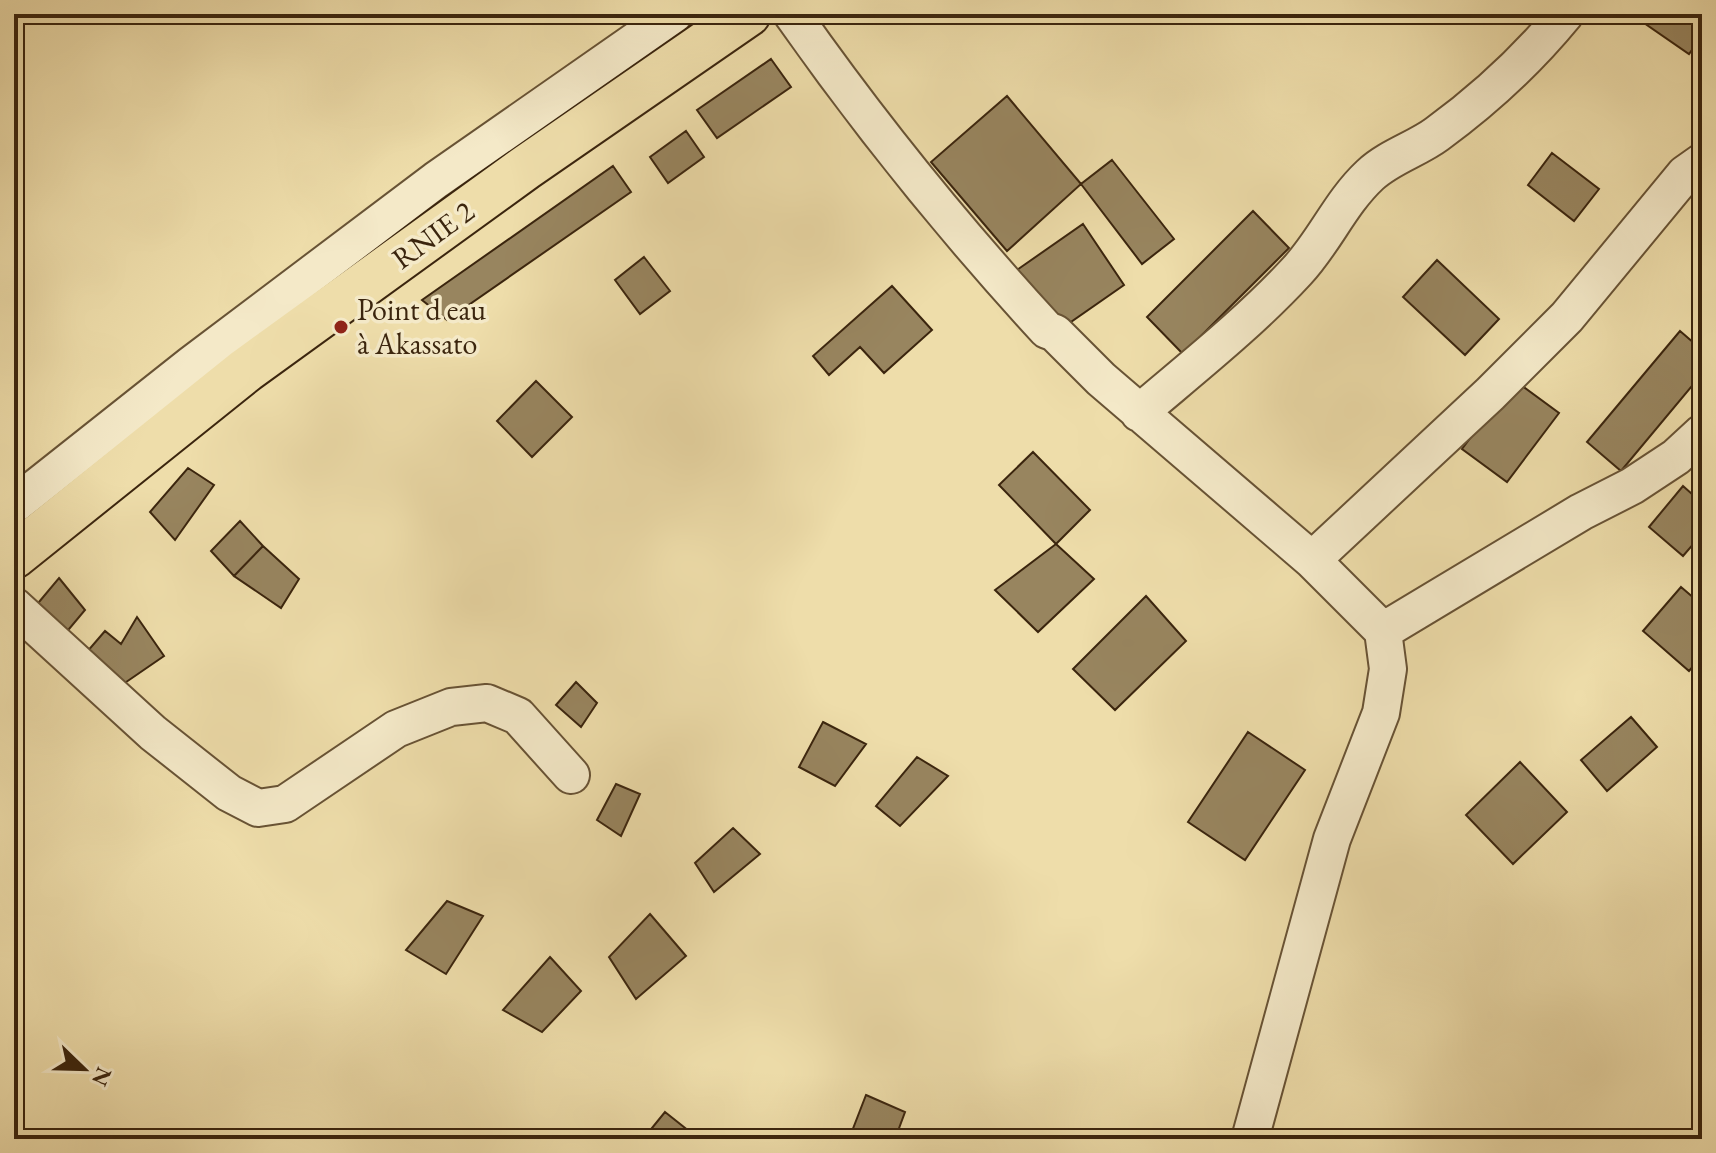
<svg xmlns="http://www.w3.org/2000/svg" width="1716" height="1153" viewBox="0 0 1716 1153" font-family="'EB Garamond',serif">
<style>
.building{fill:#98855f;stroke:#3b250e;stroke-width:2}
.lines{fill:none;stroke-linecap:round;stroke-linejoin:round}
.minor-casing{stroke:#685335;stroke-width:40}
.highway-casing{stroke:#3b250e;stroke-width:48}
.minor{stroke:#f4e9c8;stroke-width:36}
.highway{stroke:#eda;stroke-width:44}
.poi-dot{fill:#8f2418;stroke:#f4e9c8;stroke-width:3}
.labels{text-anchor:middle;stroke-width:7;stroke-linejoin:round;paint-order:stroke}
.street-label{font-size:30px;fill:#3b250e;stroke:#f4e9c8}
.poi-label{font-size:30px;fill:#3b250e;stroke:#f4e9c8;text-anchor:start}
</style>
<rect width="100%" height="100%" fill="#eda"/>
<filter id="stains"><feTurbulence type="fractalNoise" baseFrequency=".0025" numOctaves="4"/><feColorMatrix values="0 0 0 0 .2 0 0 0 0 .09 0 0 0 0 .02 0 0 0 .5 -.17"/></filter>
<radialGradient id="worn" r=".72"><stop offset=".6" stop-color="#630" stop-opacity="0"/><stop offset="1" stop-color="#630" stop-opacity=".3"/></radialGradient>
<!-- building -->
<path class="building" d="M1631,14h70l1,22 -13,18z
M771,59l20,28 -74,51 -20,-28z
M1007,96l74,88 -74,67 -76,-89z
M686,131l18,26 -36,26 -18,-26z
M1552,153l47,36 -25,32 -46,-36z
M1112,160l62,79 -32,25 -61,-80z
M613,166l18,26 -184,128 -25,-20z
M1253,211l36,37 -106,106 -36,-37z
M1083,224l41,61 -69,48 -41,-61z
M644,257l26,34 -30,23 -25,-34z
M1437,260l62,59 -34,36 -62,-58z
M892,286l40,44 -48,43 -24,-26 -31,28 -16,-19z
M1680,331l22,19v24l-81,97 -34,-29z
M1514,380l45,33 -52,69 -45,-33z
M536,381l36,36 -40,40 -35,-36z
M1033,452l57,58 -34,34 -57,-59z
M188,468l26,17 -39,55 -25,-28z
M1683,486l19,17v31l-19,22 -34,-29z
M240,521l23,25 -29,30 -23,-25z
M1056,544l38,35 -56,53 -43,-42z
M263,546l36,33 -18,29 -47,-32z
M59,578l26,32 -21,25 -30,-27z
M1681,587l21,18v51l-13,15 -46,-40z
M1146,596l40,45 -71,69 -42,-41z
M137,617l27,39 -48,33 -30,-36 19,-22 16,13z
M576,682l21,21 -16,24 -25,-22z
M1631,717l26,30 -50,44 -26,-31z
M823,722l43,22 -31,42 -36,-19z
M1248,732l57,38 -60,90 -57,-38z
M917,757l31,19 -48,50 -24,-20z
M1520,762l47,50 -54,52 -47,-49z
M616,784l24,10 -19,42 -24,-16z
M733,828l27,26 -46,38 -19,-29z
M447,901l36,15 -37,58 -40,-24z
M650,914l36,42 -50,43 -27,-42z
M550,957l31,34 -39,41 -39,-22z
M866,1095l39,17 -10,27h-46z
M665,1112l34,27h-56z"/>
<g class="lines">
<!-- minor casing -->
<g class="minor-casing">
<path id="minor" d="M792,14c78,111 163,216 255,316l8,3 46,46 211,181 71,71 5,38 -7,44 -49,126 -82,300
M1139,413c54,-46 110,-90 158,-142 28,-30 43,-68 73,-96 19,-18 47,-26 67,-41 48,-35 91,-75 128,-120
M14,505l178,-141 244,-184 238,-166
M1312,560l178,-166 77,-77 118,-143 17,-12
M14,606l139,127 76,60 29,15 27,-4 111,-75 55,-22 36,-4 31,13 53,59
M1383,631l198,-119 51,-26 44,-29 26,-24"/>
</g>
<!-- highway casing -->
<g class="highway-casing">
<path id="highway" d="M14,556l232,-186 279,-202 223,-154"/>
</g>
<!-- minor -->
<use href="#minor" class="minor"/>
<!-- highway -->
<use href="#highway" class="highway"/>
</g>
<!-- markers -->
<circle class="poi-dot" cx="341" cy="327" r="8"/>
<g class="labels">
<!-- street labels -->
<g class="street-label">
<text transform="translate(433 235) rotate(-36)" y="10">RNIE 2</text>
</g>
<!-- poi labels -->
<g class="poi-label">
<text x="357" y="320">Point d eau<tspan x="357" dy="34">à Akassato</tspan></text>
</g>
</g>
<!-- margin -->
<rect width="1716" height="1153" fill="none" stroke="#eda" stroke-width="48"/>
<rect x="16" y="16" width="1684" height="1121" fill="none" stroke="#3b250e" stroke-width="4"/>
<rect x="24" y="24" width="1668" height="1105" fill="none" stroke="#3b250e" stroke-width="2"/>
<!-- north arrow -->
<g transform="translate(84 1069) rotate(113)" stroke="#f4e9c8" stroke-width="6" paint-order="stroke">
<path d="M0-6L14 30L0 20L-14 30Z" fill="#3b250e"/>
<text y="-12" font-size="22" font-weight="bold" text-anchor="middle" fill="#3b250e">N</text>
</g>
<rect width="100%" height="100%" filter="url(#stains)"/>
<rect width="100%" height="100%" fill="url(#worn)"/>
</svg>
